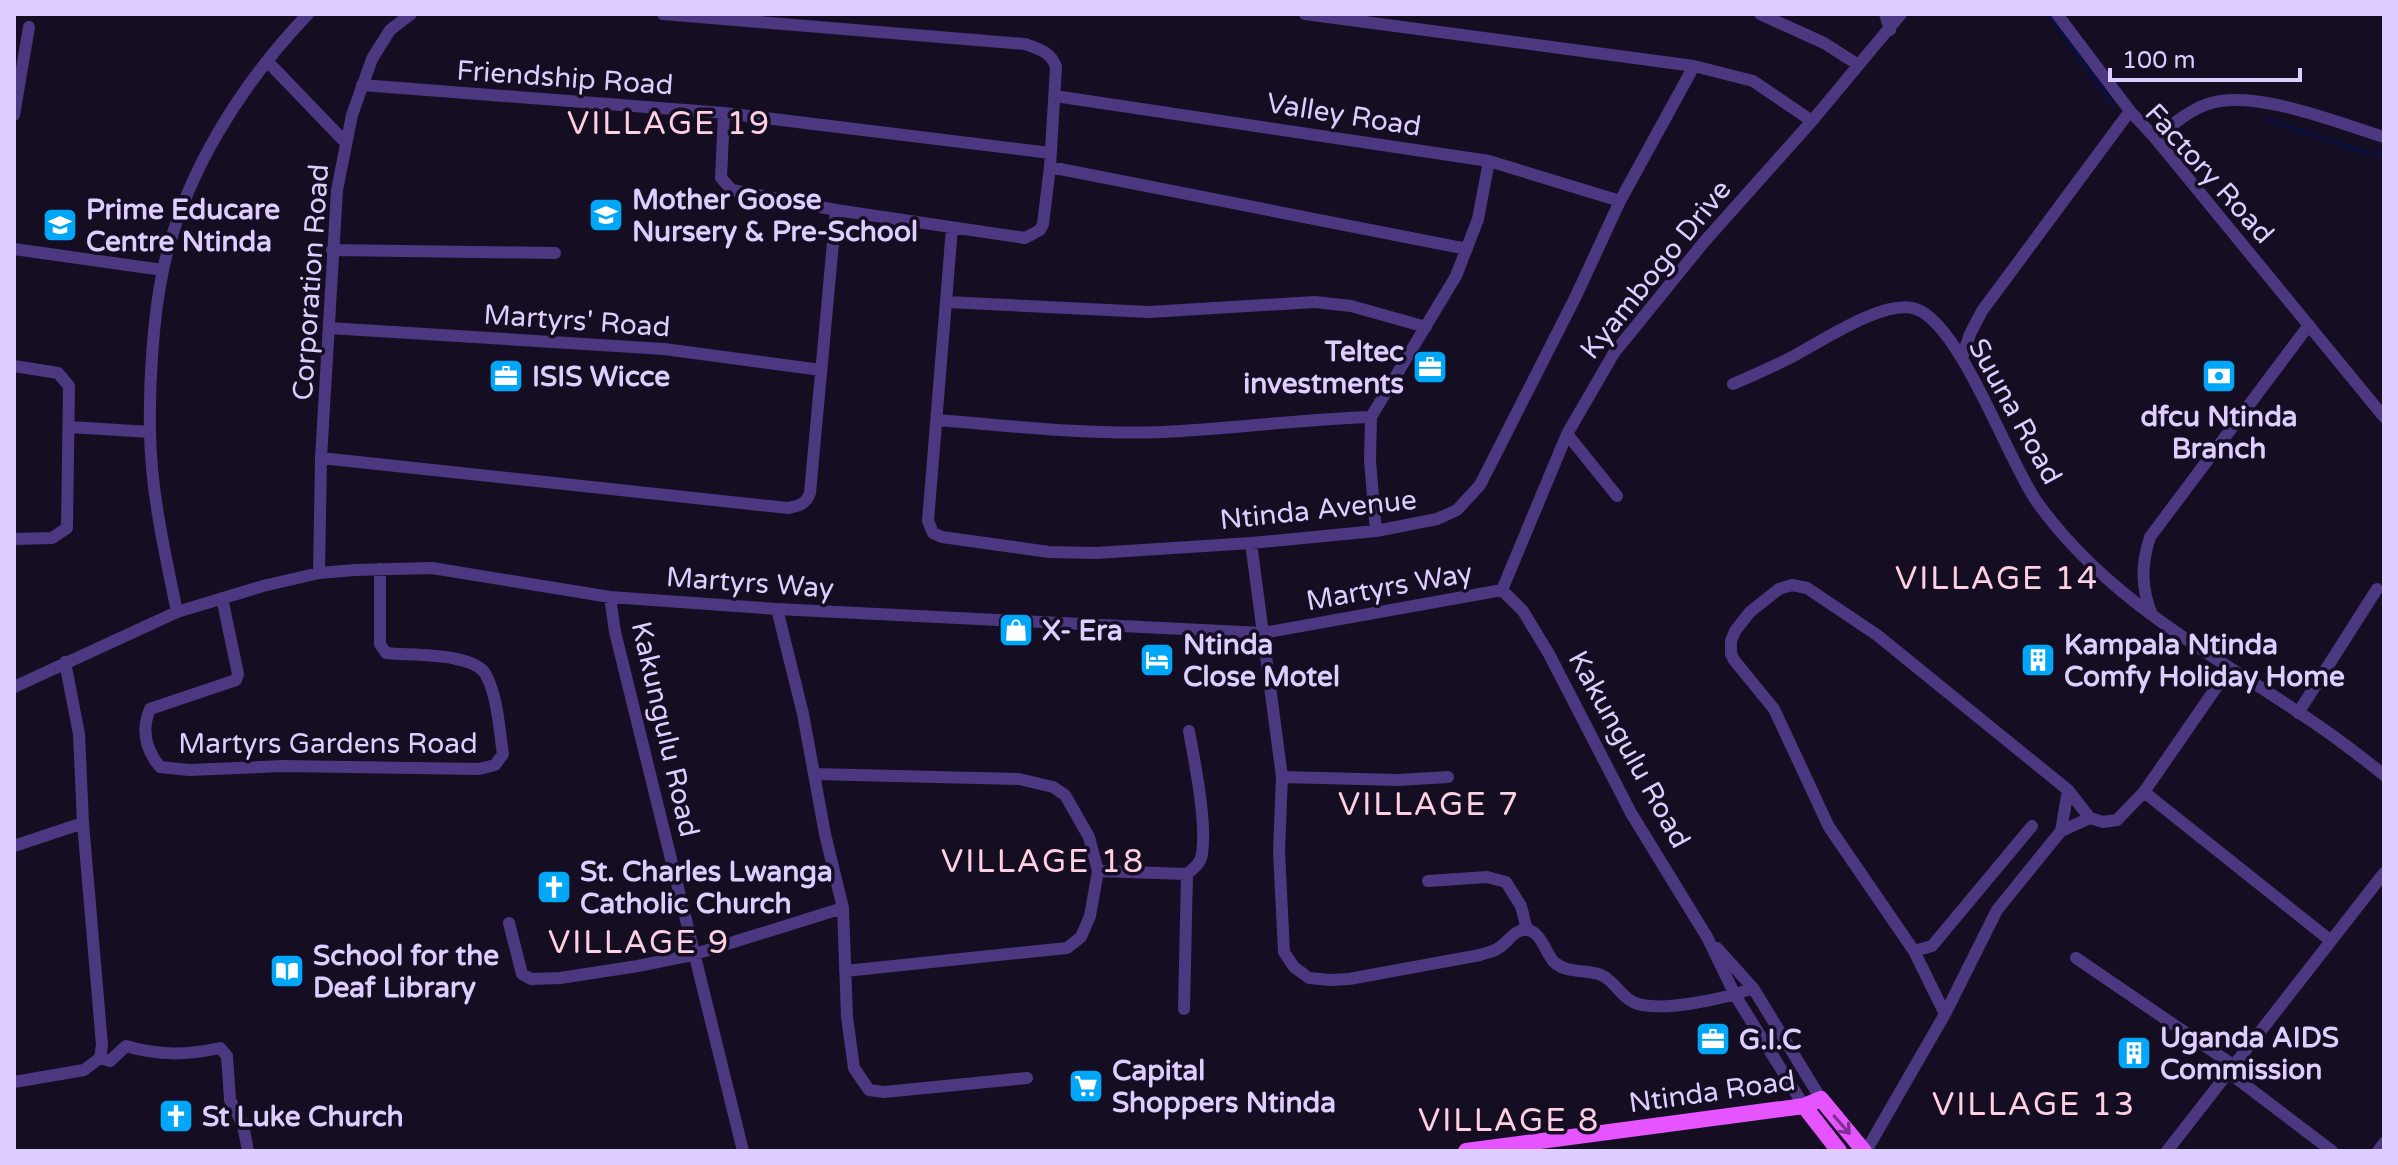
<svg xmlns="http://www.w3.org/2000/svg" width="2398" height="1165" viewBox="0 0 2398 1165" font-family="'Varela Round',sans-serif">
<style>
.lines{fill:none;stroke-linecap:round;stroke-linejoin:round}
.stream{stroke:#09103e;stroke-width:4}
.minor{stroke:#4b3880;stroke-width:12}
.major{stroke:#e654ff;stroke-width:16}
.oneway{stroke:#7e3090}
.labels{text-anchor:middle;stroke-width:7;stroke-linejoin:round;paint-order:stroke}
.street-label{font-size:28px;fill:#decdff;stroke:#150d21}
.poi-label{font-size:28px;font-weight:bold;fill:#decdff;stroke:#150d21;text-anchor:start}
.quarter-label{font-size:32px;letter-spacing:2px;fill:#ffcfe2;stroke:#150d21}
</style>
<rect width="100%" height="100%" fill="#150d21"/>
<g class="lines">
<!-- stream -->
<path class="stream" d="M2048,14l66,92
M2268,120l93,31 23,4"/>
<!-- minor -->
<path class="minor" d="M663,14l362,30c14,5 26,8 31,23l-6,100 -7,57 -3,6 -15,8 -189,-28 -104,-20 -11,-12 3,-65
M1305,14l389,52 59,15 59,40
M1760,14l64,29 33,21
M1885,14l5,16
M2057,14l73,97
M268,62l78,81
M362,85l362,28 326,40
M1055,96l434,65 131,40
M14,115l15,-88
M2155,138c16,-12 34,-28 53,-34 45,-16 130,19 176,33
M1050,167l417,82
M952,228l-24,293 5,12 9,4 107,15 47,1 155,-10 125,-12 61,-12 20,-9 23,-25 96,-189 44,-95 74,-135
M14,249l149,21
M332,250l223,3
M947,302l202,10 166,-10 36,4 75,21
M329,328l335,21 157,21
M1962,358l8,-24 12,-23 148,-200 25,27 229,279
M14,366l44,7 11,13 -2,142 -15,10 -38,1
M1733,384c19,-8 37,-16 55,-25 30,-15 95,-61 128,-50 45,16 91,150 121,193 75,105 187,157 289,229 20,14 39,29 58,44
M937,420c75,6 151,15 226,12 69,-3 138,-13 208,-15
M70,427l80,5
M1567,434l50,62
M321,458l467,50c11,-2 18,-4 22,-15l26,-283
M1376,531l-6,-70 1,-44 85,-141 22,-57 11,-58
M1251,543l31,234 -3,74 5,101 10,15 15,11 21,2 19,-1 131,-24c5,-2 12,-3 17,-6 10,-5 18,-21 30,-19 14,1 19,24 27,32 13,12 32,7 47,13 13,5 19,21 32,27 25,12 95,-4 120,-14
M319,573l2,-115 16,-268 15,-75 20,-56 18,-29 21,-16
M1502,590l65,-156 47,-81 90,-111 108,-121 89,-107
M1502,590l21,21 26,43 82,159 76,124 28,58 69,111
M610,597l5,35 128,519
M222,598l16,76 -2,6 -86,29c-9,21 -4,41 10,58l29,3 94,-4 196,3 16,-4 8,-11c-4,-25 -5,-56 -17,-79 -12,-23 -76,-19 -100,-22l-6,-9v-75
M777,609l26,105 22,120 18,74 4,109 7,51 15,22 15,2 143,-14
M177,612c-12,-59 -26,-119 -27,-179 -1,-49 3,-116 13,-163 21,-96 78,-186 145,-256
M2152,615c-11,-28 -11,-50 -2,-78l159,-212
M14,687l163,-75 86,-26 56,-13 36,-3 77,-2 178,29 167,12 486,24 239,-43
M2298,713l79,-124
M814,774l205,5 34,8 12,8 24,42 9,34 -8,45 -9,21 -14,11 -222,23
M1282,777l116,3 50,-3
M2144,792l187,149
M2061,831l29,-13
M14,846l69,-23
M1098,871l89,3c7,-6 14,-11 15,-20 5,-32 -7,-90 -13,-123
M1428,881l59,-4 19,5 15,24 6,24
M509,923l13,51 9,5 29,-1 78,-12 54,-11 151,-47
M1717,948l36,40 68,111
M1914,951l18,-5 100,-120
M2076,958l157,107
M1184,1009l3,-135
M1945,1014l-31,-63 -85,-124 -55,-118 -40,-49 -3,-6v-13l4,-10 15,-19 29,-23 13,-4 15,3 70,47 191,155 22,28 13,4 14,-2 27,-28 85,-123
M100,1058l10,3 16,-15c33,10 61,9 94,2l7,8 3,44 13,25 5,26
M2228,1072l104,79
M14,1082l70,-12 16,-12 2,-13 -19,-222 -4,-89 -14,-72
M1866,1151l79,-137 52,-104 64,-79 7,-41
M2167,1151l217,-278
M2378,1151l6,-8"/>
<!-- major -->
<path class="major" d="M1804,1106l35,45
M1466,1151l338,-45 17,-7 43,52"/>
</g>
<!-- one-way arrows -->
<defs><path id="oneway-shaft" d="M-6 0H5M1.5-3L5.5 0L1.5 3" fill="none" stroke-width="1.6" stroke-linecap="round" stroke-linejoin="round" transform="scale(2)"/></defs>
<use class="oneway" href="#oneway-shaft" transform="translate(1842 1125) rotate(49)"/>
<!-- icons -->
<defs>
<g id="school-square" transform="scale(1.8)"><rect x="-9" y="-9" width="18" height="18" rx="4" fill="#00a7f8" stroke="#150d21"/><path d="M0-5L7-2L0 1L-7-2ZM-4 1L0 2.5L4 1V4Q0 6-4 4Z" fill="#fff"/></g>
<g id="office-square" transform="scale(1.8)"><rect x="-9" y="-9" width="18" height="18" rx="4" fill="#00a7f8" stroke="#150d21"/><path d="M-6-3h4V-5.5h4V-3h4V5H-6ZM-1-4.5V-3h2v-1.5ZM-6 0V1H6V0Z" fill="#fff"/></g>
<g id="bank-square" transform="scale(1.8)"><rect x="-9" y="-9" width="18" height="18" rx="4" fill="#00a7f8" stroke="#150d21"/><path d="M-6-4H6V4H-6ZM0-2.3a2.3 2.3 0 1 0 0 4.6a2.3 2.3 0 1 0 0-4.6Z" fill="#fff"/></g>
<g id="shop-square" transform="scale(1.8)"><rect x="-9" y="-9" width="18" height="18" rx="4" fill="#00a7f8" stroke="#150d21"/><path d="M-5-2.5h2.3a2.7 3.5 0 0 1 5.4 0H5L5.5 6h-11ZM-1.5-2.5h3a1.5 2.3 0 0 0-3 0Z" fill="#fff"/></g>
<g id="hotel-square" transform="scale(1.8)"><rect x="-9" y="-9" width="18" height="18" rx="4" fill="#00a7f8" stroke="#150d21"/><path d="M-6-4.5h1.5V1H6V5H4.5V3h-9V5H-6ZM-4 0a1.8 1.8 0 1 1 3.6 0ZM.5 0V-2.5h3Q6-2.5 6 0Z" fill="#fff"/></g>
<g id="building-square" transform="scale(1.8)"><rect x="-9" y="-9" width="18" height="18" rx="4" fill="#00a7f8" stroke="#150d21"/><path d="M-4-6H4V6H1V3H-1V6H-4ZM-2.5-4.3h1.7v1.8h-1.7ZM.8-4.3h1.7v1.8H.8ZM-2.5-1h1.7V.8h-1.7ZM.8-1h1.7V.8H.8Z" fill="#fff"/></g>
<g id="church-square" transform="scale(1.8)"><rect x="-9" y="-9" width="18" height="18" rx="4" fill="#00a7f8" stroke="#150d21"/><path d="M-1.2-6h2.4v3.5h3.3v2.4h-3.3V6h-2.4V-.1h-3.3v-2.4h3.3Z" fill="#fff"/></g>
<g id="library-square" transform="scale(1.8)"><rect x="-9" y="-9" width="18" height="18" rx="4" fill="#00a7f8" stroke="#150d21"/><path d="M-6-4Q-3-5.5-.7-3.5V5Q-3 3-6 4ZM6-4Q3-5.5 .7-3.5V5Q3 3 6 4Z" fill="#fff"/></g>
<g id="supermarket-square" transform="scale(1.8)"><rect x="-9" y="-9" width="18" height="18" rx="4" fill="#00a7f8" stroke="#150d21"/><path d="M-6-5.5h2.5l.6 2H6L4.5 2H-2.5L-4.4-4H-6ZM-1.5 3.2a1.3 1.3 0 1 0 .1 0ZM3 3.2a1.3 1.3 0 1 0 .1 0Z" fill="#fff"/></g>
</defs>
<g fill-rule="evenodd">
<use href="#school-square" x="606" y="215"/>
<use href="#school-square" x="60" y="225"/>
<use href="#office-square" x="1430" y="367"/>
<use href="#office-square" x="506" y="376"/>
<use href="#bank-square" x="2219" y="376"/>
<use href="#shop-square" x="1016" y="630"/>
<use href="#hotel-square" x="1157" y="660"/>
<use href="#building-square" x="2038" y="660"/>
<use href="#church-square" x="554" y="887"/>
<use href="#library-square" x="287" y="971"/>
<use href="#office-square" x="1713" y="1039"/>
<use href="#building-square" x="2134" y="1053"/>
<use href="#supermarket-square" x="1086" y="1086"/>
<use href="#church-square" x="176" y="1116"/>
</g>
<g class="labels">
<!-- street labels -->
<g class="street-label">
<text transform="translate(565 77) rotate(4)" y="10">Friendship Road</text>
<text transform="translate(1344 114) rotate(9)" y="10">Valley Road</text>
<text transform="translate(2210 173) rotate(48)" y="10">Factory Road</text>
<text transform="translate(1655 269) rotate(-51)" y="10">Kyambogo Drive</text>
<text transform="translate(310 282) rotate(-86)" y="10">Corporation Road</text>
<text transform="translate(577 320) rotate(4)" y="10">Martyrs' Road</text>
<text transform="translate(2016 411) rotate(61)" y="10">Suuna Road</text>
<text transform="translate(1318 509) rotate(-6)" y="10">Ntinda Avenue</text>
<text transform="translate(750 582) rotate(4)" y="10">Martyrs Way</text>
<text transform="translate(1389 586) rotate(-10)" y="10">Martyrs Way</text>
<text transform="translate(666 729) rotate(77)" y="10">Kakungulu Road</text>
<text x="328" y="753">Martyrs Gardens Road</text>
<text transform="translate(1630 749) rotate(61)" y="10">Kakungulu Road</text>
<text transform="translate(1712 1091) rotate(-8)" y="10">Ntinda Road</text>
</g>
<!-- poi labels -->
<g class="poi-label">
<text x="632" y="209">Mother Goose<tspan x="632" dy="32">Nursery &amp; Pre-School</tspan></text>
<text x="86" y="219">Prime Educare<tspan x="86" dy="32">Centre Ntinda</tspan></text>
<text x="1404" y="361" text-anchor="end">Teltec<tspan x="1404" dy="32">investments</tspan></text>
<text x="532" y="386">ISIS Wicce</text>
<text x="2219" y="426" text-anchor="middle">dfcu Ntinda<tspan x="2219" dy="32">Branch</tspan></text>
<text x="1042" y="640">X- Era</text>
<text x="1183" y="654">Ntinda<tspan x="1183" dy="32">Close Motel</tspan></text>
<text x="2064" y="654">Kampala Ntinda<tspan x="2064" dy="32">Comfy Holiday Home</tspan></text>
<text x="580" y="881">St. Charles Lwanga<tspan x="580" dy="32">Catholic Church</tspan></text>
<text x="313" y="965">School for the<tspan x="313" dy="32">Deaf Library</tspan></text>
<text x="2160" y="1047">Uganda AIDS<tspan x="2160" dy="32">Commission</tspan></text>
<text x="1739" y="1049">G.I.C</text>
<text x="1112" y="1080">Capital<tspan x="1112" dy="32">Shoppers Ntinda</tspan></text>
<text x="202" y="1126">St Luke Church</text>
</g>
<!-- quarter labels -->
<g class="quarter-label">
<text x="669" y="134">VILLAGE 19</text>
<text x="1997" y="589">VILLAGE 14</text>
<text x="1429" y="815">VILLAGE 7</text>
<text x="1043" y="872">VILLAGE 18</text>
<text x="639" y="953">VILLAGE 9</text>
<text x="2034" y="1115">VILLAGE 13</text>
<text x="1509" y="1131">VILLAGE 8</text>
</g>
</g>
<!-- border -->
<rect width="2398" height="1165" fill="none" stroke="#decdff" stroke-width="32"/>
<!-- scale -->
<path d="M2110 68v12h190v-12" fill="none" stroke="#decdff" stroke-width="4"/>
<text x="2122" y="68" font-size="24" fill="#decdff" stroke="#150d21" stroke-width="6" paint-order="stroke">100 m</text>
</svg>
